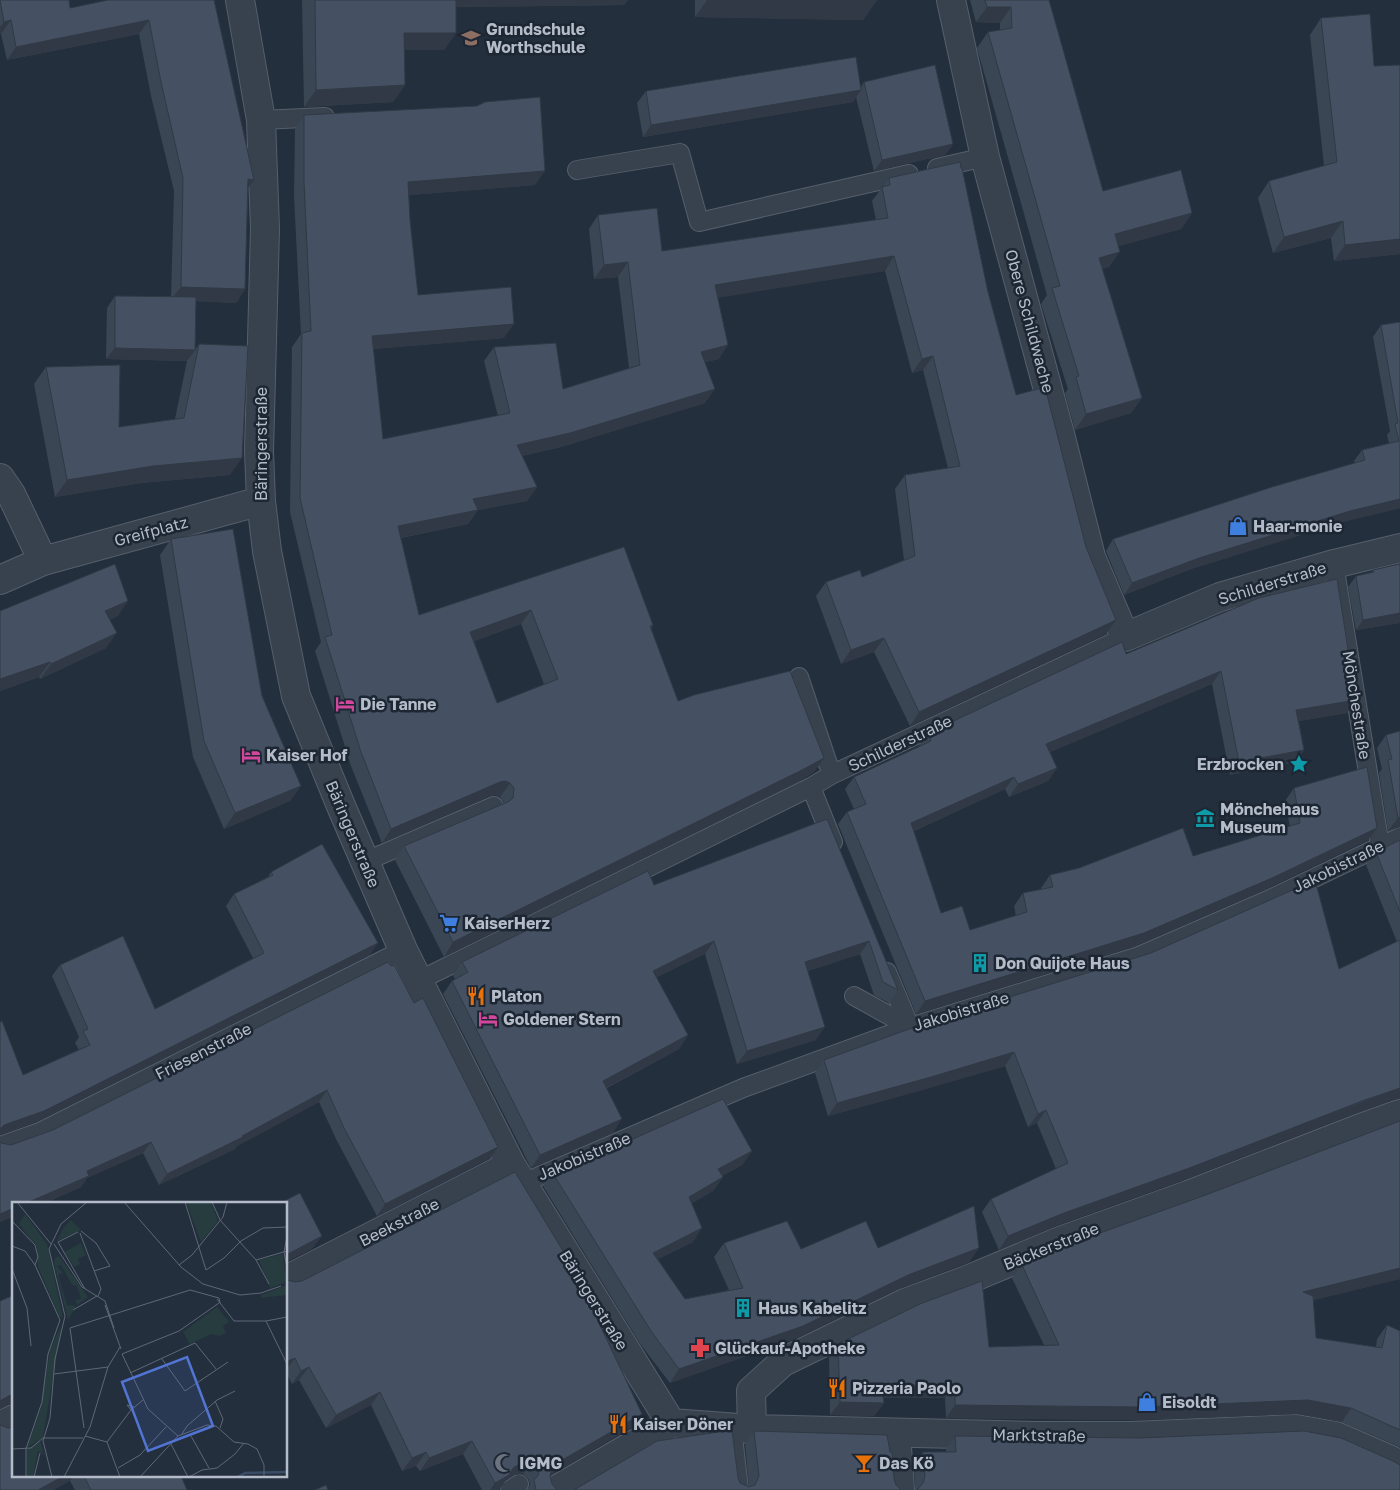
<svg xmlns="http://www.w3.org/2000/svg" width="1400" height="1490" viewBox="0 0 1400 1490" font-family="'Golos Text',sans-serif">
<style>
.lines{fill:none;stroke-linecap:round;stroke-linejoin:round}
.lane-casing{stroke:#565f6c;stroke-width:20}
.street-casing{stroke:#565f6c;stroke-width:30}
.lane{stroke:#38414e;stroke-width:18}
.street{stroke:#38414e;stroke-width:28}
.wall{fill:#3b4654;fill-rule:evenodd}
.shaded-wall{fill:#303945}
.building{fill:#455162;stroke:#303945;fill-rule:evenodd}
.labels{text-anchor:middle;stroke-width:5;stroke-linejoin:round;paint-order:stroke}
.poi-label{font-size:16px;font-weight:bold;fill:#b4bcc9;stroke:#1d2633;text-anchor:start}
.street-label{font-size:16px;fill:#b4bcc9;stroke:#1d2633}
.inset-river{fill:none;stroke:#394c67;stroke-width:2.5}
.inset-road{fill:none;stroke:#5e6776;stroke-width:1}
.view{fill:#5274d3;fill-opacity:0.15;stroke:#5274d3;stroke-width:2.5}
.inset-edge{fill:none;stroke:#b4bcc9;stroke-width:2.5}
</style>
<rect width="100%" height="100%" fill="#242f3e"/>
<g class="lines">
<!-- lane casing -->
<g class="lane-casing">
<path id="lane" d="M261,120l64,-3
M937,168l48,-11
M577,170l103,-17 19,69 210,-48
M1334,564l46,282
M799,677l29,87 5,10
M811,787l22,55
M364,862l130,-56
M887,972l23,55
M418,981l393,-194 22,-13 292,-137
M854,996l56,31
M0,1146l40,-14 363,-182
M521,1184l222,-96 167,-61 229,-71 129,-56 132,-63
M732,1427l7,63
M510,1490l9,-6"/>
</g>
<!-- street casing -->
<g class="street-casing">
<path id="street" d="M240,0l21,120 4,109 -6,222 2,50 6,50 29,145 45,110 62,144 108,215 160,258
M951,0l34,157 75,277 31,123 34,80 95,-40 114,-33 66,-16
M0,478l11,16 32,67
M0,580l43,-19 218,-60
M286,1280l225,-115
M671,1423l81,6 284,7h95l165,-7 40,7 55,24 9,6
M0,1426l14,-7
M752,1429l-1,-38 32,-29 122,-59 62,-23 93,-39 128,-46 170,-66 42,-15
M896,1433l4,57
M556,1490l115,-67"/>
</g>
<!-- lane -->
<use href="#lane" class="lane"/>
<!-- street -->
<use href="#street" class="street"/>
</g>
<!-- wall -->
<path class="wall" d="M0,0h69l1,8 144,-8 40,180 -6,8 -3,101 -9,14 -40,-2 -1,49 4,-6 31,131 -89,8 -86,14 -21,-113 12,-17 73,60 56,-8 12,-58 -81,-2 1,-51 8,-12 56,1 3,-106 -23,-95 -12,-62 -132,26 -6,-26h-1z
M302,0h326l-4,5 -168,2v26l-12,17h-40l1,35 -12,17 -89,5z
M695,0h182l-14,20 -168,-3z
M970,0h79l54,191 89,22 -11,16 -63,17 -9,21 -7,2 40,129 -11,15 -56,17 -10,-37 3,-4 -27,-85 6,-9 -70,-247 11,-16 12,-2v-7l-24,-1z
M1321,18l53,48 26,188 -66,7 -3,-23 -58,15 -15,-55 11,-17 55,-15 -14,-131z
M864,82l89,62 -8,11 -71,16 -18,-74 -3,5 -210,35 -6,-34 9,-12 215,-4z
M304,115l231,70 -126,10 1,25 8,75 86,43 -131,11 10,90 115,-23 -14,-55 10,-14 69,42 66,-21 -11,-91 -24,2 -5,-50 9,-14 64,36 214,-31 -4,-19 17,-23 99,114 28,103 90,239 -196,92 -36,-74 -33,12 -25,-68 10,-14 36,-5 42,-17 -9,-71 10,-14 43,-7 -25,-98 -11,3 -27,-102 -167,26 1,62 -14,3v41l-144,44 -39,9 15,31 -10,14 -49,9 -10,14 -67,14 18,77 205,-68 29,78 -2,4 27,72 146,57 -10,14 -20,12 -350,173 -49,-97 9,-14 100,-42v-2l-4,-5 -5,-2 -5,1 -108,47 -31,-77 -36,-115 6,-9 -31,-130 2,-165 9,-13 -7,-138 1,-67zM521,624l23,60 -47,19 -23,-62z
M1400,322v186l-58,14 -151,47 -67,26 -18,-44 7,-12 242,-76 -1,-2 8,-11 27,-7 -2,-8 3,-4 -17,-94 8,-12z
M171,539l91,157 39,90 -11,15 -66,28 -31,-72 -33,-202z
M1400,564v59l-44,7 -8,-43 8,-11 16,-4 1,-2z
M1259,598l97,102 -9,13 -48,8 5,29 -9,12 -65,13 -18,-91 -162,68 7,16 -9,13 -39,16 -4,-8 -91,42 27,82 29,17 46,-14 -2,-10 9,-13 18,-4v-1l9,-13 143,-19 97,-29 -5,-26 9,-13 74,52 -104,50 -129,56 -219,68 -78,-190 9,-12 7,-3 -9,-20 9,-12 65,-30v-1l9,-13 198,-79z
M0,611l118,5 -9,4 -3,28 -66,31 -1,-2 -39,14z
M1400,731v96l-12,4 -9,-58 3,-4 -5,-21 9,-13z
M827,819l71,171 -9,13 -15,-8 -14,-41 -52,17 8,69 -79,24 -32,-110 -10,4 -39,19 32,58 -9,14 -72,39 6,45 -82,35 -88,-174 9,-13 3,-2 -2,-4 9,-13 192,-77z
M1400,840v259h-5l-42,15 -170,66 -128,46 -56,24 -17,-38 9,-13 65,-30 -19,-46 -9,4 -23,-61 -83,24 -94,26 -13,-43 9,-13 515,-91 58,-27 -31,-77 10,-13z
M271,872l99,83 -334,167 -36,13v-113l23,53 56,-25 -4,-7 4,-6 -27,-61 8,-11 95,44 98,-51 -27,-52 8,-12 34,-17z
M388,962l102,196 -113,58 -41,-77 -17,-37 -82,44 -2,3 -76,36 -16,-32 -56,25 -6,9 -38,17h-29v12l-14,6v-81l1,2 10,2 42,-15z
M1400,1121v158l-87,21 3,38 60,9 1,-8 10,-14 13,6v116l-58,-25 -44,-8 -167,6 -185,-2 -1,-20h-62l1,5 -10,13 -44,-1 -1,-58 9,-13 151,3 55,-2 -32,-67 10,-13z
M633,1139l119,12 -10,14 -20,11 1,1 -10,14 -21,12 1,39 -35,17 27,40 44,-9 -15,-33 10,-14 77,6 178,-1 -10,14 -71,27 -104,50 -124,44 -29,-38 -98,-159 9,-14z
M286,1279l1,1 355,134 -10,13 -82,48 2,9 5,6h-30l2,-3 1,-3 -2,-6 -5,-4 -9,1 -8,5 -6,9 -3,1h-15l-19,-36 -43,17 -4,-5 -14,5 -31,-66 -45,23 -27,-48 -7,4 -6,-12z
M754,1431l140,47 2,7 -322,5 164,-12 2,5 9,4 -4,-43z
M955,1436l445,54h-485l-1,-25 9,-13h23v-3z
M14,1476h167l6,14h-112l-5,-9z"/>
<!-- shaded-wall -->
<path class="shaded-wall" d="M448,0h180l-4,5 -181,2z
M707,0h170l-14,20 -168,-3z
M987,7h24l-11,16 -24,-1z
M11,20l-10,14h-1v-7l4,-5z
M149,20l-10,14 -132,26 9,-13z
M404,33h52l-12,17h-52z
M405,85l-12,17 -89,5 12,-17z
M861,90l-8,12 -210,35 8,-12z
M953,144l-8,11 -71,16 8,-11z
M545,171l-10,14 -136,11 9,-14z
M248,179l6,1 -10,13z
M1192,213l-11,16 -77,21 11,-16z
M1343,221l-12,17 -58,15 11,-16z
M1400,239v15l-66,7 11,-16z
M1120,252l-11,15 -21,6 11,-15z
M894,256l-9,15 -180,29 10,-15z
M628,262l-10,15 -24,2 10,-14z
M181,287l64,2 -9,14 -65,-3z
M514,324l-10,14 -142,12 10,-14z
M728,345l-9,14 -28,7 10,-14z
M115,348l80,2 -8,11 -81,-2z
M933,356l-10,14 -11,3 10,-14z
M715,389l-10,14 -144,44 -54,12 10,-14z
M1142,398l-11,15 -56,17 11,-16z
M242,458l-12,17 -89,8 -86,14 12,-17 86,-14z
M537,487l-10,14 -49,9 -10,14 -79,16 9,-14 75,-27z
M1400,499v9l-58,14 -151,47 -67,26 8,-12 67,-25 151,-47z
M128,601l-10,15 -24,11 11,-16z
M531,610l-10,14 -61,22 10,-14z
M1400,613v10l-44,7 7,-10z
M1116,620l-10,14 -196,92 9,-14z
M117,633l-11,15 -66,31 11,-15z
M884,638l-10,14 -33,12 10,-14z
M50,662l-11,15 -39,14v-12z
M1221,671l-9,13 -174,73 8,-13z
M1356,700l-9,13 -59,10 8,-13z
M1304,750l-9,12 -65,13 9,-13z
M824,758l-10,14 -20,12 -350,173 9,-15z
M1057,768l-9,13 -39,16 9,-13z
M1014,777l-9,12 -103,47 9,-13z
M505,781l5,2 -10,14 -5,-2 -5,1 -108,47 9,-14 109,-47z
M301,786l-11,15 -66,28 11,-16z
M1400,817v10l-12,4 10,-13z
M1377,828l-9,12 -104,50 -129,56 -219,68 9,-13z
M714,941l-9,13 -62,30 10,-13z
M869,941l-9,13 -64,21 9,-13z
M378,943l-8,12 -334,167 -36,13v-6l4,-4z
M825,1027l-9,13 -79,24 10,-13z
M688,1035l-9,14 -85,45 9,-13z
M1014,1052l-9,14 -83,24 -94,26 9,-13z
M1400,1088v11h-5l-42,15 -170,66 -128,46 -56,24 9,-14 56,-23z
M327,1090l-8,12 -82,44 -2,3 -76,36 8,-11 75,-38z
M1046,1110l-9,13 -9,4 10,-13z
M622,1119l-9,14 -82,35 9,-13z
M151,1142l-8,11 -56,25 -6,9 -38,17h-19l63,-33z
M498,1147l-8,11 -113,58 8,-12z
M752,1151l-10,14 -33,18 9,-14z
M723,1177l-10,14 -34,20 10,-14z
M14,1208v8l-14,6v-8z
M702,1228l-9,14 -50,24 10,-13z
M322,1236l-10,13 -26,13v-7l2,-2z
M979,1248l-10,14 -71,27 -104,50 -124,44 9,-14 229,-94z
M1400,1268v11l-106,26 9,-13z
M295,1358l-9,12v-8z
M309,1367l-10,13 -7,4 9,-13z
M881,1385h74l-10,13h-73z
M380,1392l-9,13 -45,23 10,-13z
M14,1393v11l-7,1 -7,4v-8z
M1308,1400l43,8 -9,14 -44,-8 -167,6 -185,-2 9,-13z
M840,1402l44,1 -10,13 -44,-1z
M642,1414l-10,13 -84,49 4,-7 5,-6z
M472,1441l-9,13 -43,17 9,-13z
M426,1452l-10,14 -14,5 10,-13z
M533,1461l-10,13 -9,1 -8,5 -6,9 -3,1h-7l5,-7 18,-15 10,-6z
M64,1476h10l-4,5 -16,9h-16z"/>
<!-- building -->
<path class="building" d="M0,0h69l1,8 38,-8h106l40,180 -6,-1 -3,110 -64,-2 2,-109 -22,-96 -12,-62 -133,27 -5,-27 -7,2z
M315,0h141v33h-52l1,52 -89,5z
M985,0h64l54,191 78,-21 11,43 -77,21 5,18 -21,6 43,140 -56,16 -10,-37 3,-1 -27,-88 8,-2 -72,-254 24,-4 -1,-21h-24z
M1370,14l4,52 26,-1v174l-55,6 -2,-24 -59,16 -15,-56 68,-19 -16,-144z
M856,57l5,33 -210,35 -5,-34z
M935,65l18,79 -71,16 -18,-78z
M540,97l5,74 -137,11 2,38 8,75 93,-8 3,37 -142,12 11,103 127,-26 -16,-66 62,-4 7,46 77,-24 -12,-103 -24,3 -6,-50 59,-7 5,43 226,-33 -6,-31 8,-2 -1,-7 71,-16 1,6h1l26,124 28,103 29,-8 41,160 30,73 -197,92 -35,-74 -33,12 -25,-68 34,-12 2,7 53,-21 -10,-81 55,-9 -27,-110 -11,3 -28,-103 -179,29 13,60 -27,7 14,37 -145,44 -53,12 20,42 -64,12 5,11 -80,16 21,89 205,-68 29,78 -3,1 28,75 16,-6 96,-24 34,87 -20,11 -351,173 -49,-96 104,-44 5,-4 1,-10 -4,-5 -5,-2 -5,1 -109,47 -30,-77 -36,-115 7,-2 -32,-137 2,-165 9,-2 -7,-149v-67l173,-9 8,-4zM531,610l27,69 -61,24 -27,-71z
M115,296l81,1 -1,53 -80,-2z
M1400,322v177l-50,12 -151,47 -67,25 -19,-44 159,-52 93,-27 -3,-10 37,-9 -4,-17 3,-1 -17,-98z
M199,344l49,2 -6,112 -89,8 -86,14 -21,-113 74,-2 -1,62 65,-9z
M233,529l29,167 39,90 -66,27 -31,-72 -33,-202z
M115,564l13,37 -23,10 12,22 -66,31 -1,-2 -50,17v-68z
M1400,564v49l-37,7 -7,-44 18,-4 -1,-2z
M1337,579l19,121 -60,10 8,40 -65,12 -18,-91 -175,73 11,24 -39,16 -4,-7 -103,46 30,90 21,-7 8,24 57,-18 -4,-19 30,-6 -3,-12 29,-7 104,-40 10,28 107,-33 -6,-35 73,-21 10,61 -105,50 -128,55 -219,68 -78,-189 19,-8 -12,-27 77,-36 -3,-8 194,-91 4,12 133,-56z
M1400,731v86l-2,1 -10,-58 4,-1 -6,-24z
M827,819l71,171 -15,-8 -14,-41 -64,21 20,65 -78,24 -33,-110 -9,4 -52,26 35,64 -85,46 19,38 -82,36 -88,-174 16,-9 -6,-10 186,-91 6,14z
M1400,840v72l-24,-60z
M322,844l56,99 -334,168 -40,14 -4,4v-107l2,-1 21,54 67,-30 -7,-14 5,-2 -28,-64 63,-29 32,73 109,-56 -30,-59 39,-19 -2,-3z
M1315,880l24,89 61,-29v148l-38,13 -170,66 -128,46 -56,23 -17,-37 77,-36 -22,-53 -8,4 -24,-62 -83,25 -94,26 -13,-43 99,-36 228,-71z
M388,962l3,4 3,-1 20,38 9,-5 75,149 -113,57 -41,-76 -17,-38 -85,46 1,1 -76,37 -16,-32 -64,29 2,5 -65,28h-10v4l-14,6v-73l1,2 10,2 42,-15z
M723,1099l29,52 -34,18 5,8 -34,20 13,31 -49,25 32,46 58,-11 -19,-45 63,-22 14,28 65,-28 12,27 96,-42 5,42 -71,27 -105,51 -124,43 -28,-38 -99,-159 80,-34 1,1z
M1400,1121v147l-97,24 10,4 3,42 66,10 5,-23 13,6v99l-49,-22 -43,-8 -168,7 -185,-2v-20h-74l3,18 -44,-1 -2,-58 82,-40 62,-23 7,66 70,-2 -37,-80 53,-23 128,-46z
M515,1172l56,92 71,150 -85,49 -5,6 -2,7 2,8 5,6h-21l-2,-10 4,-4 1,-5 -2,-6 -4,-4 -10,1 -10,6 -4,7 -14,8 -23,-42 -43,17 -3,-6 -14,6 -32,-66 -44,23 -27,-48 -8,4 -6,-13 -9,4v-83l1,1 8,2 7,-1z
M300,1193l22,43 -36,19v-51h-8z
M14,1295v98l-14,8v-100z
M0,1425l8,3 6,-1v49h50l-26,14h-38z
M732,1430l6,48 2,5 9,4 6,-2 4,-9 -5,-45 133,4 3,17h2l2,26 2,7 5,5h-327l83,-49z
M1304,1431l37,7 52,23 7,4v25h-483l6,-7 2,-7 -2,-24h33l-1,-16 185,2z
M84,1476h97l6,14h-96z
M326,1485l2,5h-13z"/>
<!-- icons -->
<defs>
<g id="school-bare" transform="scale(1.5)"><path d="M0-5L7-2L0 1L-7-2ZM-4 1L0 2.5L4 1V4Q0 6-4 4Z" fill="#8d6e63" stroke="#1d2633" stroke-width="2.5" paint-order="stroke"/></g>
<g id="shop-bare" transform="scale(1.5)"><path d="M-5-2.5h2.3a2.7 3.5 0 0 1 5.4 0H5L5.5 6h-11ZM-1.5-2.5h3a1.5 2.3 0 0 0-3 0Z" fill="#3f7fe0" stroke="#1d2633" stroke-width="2.5" paint-order="stroke"/></g>
<g id="hotel-bare" transform="scale(1.5)"><path d="M-6-4.5h1.5V1H6V5H4.5V3h-9V5H-6ZM-4 0a1.8 1.8 0 1 1 3.6 0ZM.5 0V-2.5h3Q6-2.5 6 0Z" fill="#d1479c" stroke="#1d2633" stroke-width="2.5" paint-order="stroke"/></g>
<g id="sight-bare" transform="scale(1.5)"><path d="M0-6L1.8-2.2L6-1.7L2.9 1.2L3.7 5.4L0 3.3L-3.7 5.4L-2.9 1.2L-6-1.7L-1.8-2.2Z" fill="#0f9aa8" stroke="#1d2633" stroke-width="2.5" paint-order="stroke"/></g>
<g id="museum-bare" transform="scale(1.5)"><path d="M0-6L6-3V-2H-6V-3ZM-5-1h2V3h-2ZM-1-1h2V3h-2ZM3-1h2V3H3ZM-6 4H6V6H-6Z" fill="#0f9aa8" stroke="#1d2633" stroke-width="2.5" paint-order="stroke"/></g>
<g id="supermarket-bare" transform="scale(1.5)"><path d="M-6-5.5h2.5l.6 2H6L4.5 2H-2.5L-4.4-4H-6ZM-1.5 3.2a1.3 1.3 0 1 0 .1 0ZM3 3.2a1.3 1.3 0 1 0 .1 0Z" fill="#3f7fe0" stroke="#1d2633" stroke-width="2.5" paint-order="stroke"/></g>
<g id="building-bare" transform="scale(1.5)"><path d="M-4-6H4V6H1V3H-1V6H-4ZM-2.5-4.3h1.7v1.8h-1.7ZM.8-4.3h1.7v1.8H.8ZM-2.5-1h1.7V.8h-1.7ZM.8-1h1.7V.8H.8Z" fill="#0f9aa8" stroke="#1d2633" stroke-width="2.5" paint-order="stroke"/></g>
<g id="restaurant-bare" transform="scale(1.5)"><path d="M-5-6h1v4h1v-4h1v4h1v-4h1v5L-1.5 .5V6h-2V.5L-5-1ZM5-6V6H3V1.5H1.5Q1.5-4 5-6Z" fill="#e8710a" stroke="#1d2633" stroke-width="2.5" paint-order="stroke"/></g>
<g id="pharmacy-bare" transform="scale(1.5)"><path d="M-2-6h4v4h4v4h-4v4h-4v-4h-4v-4h4Z" fill="#e0444e" stroke="#1d2633" stroke-width="2.5" paint-order="stroke"/></g>
<g id="mosque-bare" transform="scale(1.5)"><path d="M3.5-4.9A6 6 0 1 0 3.5 4.9A5 5 0 1 1 3.5-4.9Z" fill="#6b7280" stroke="#1d2633" stroke-width="2.5" paint-order="stroke"/></g>
<g id="bar-bare" transform="scale(1.5)"><path d="M-6-5H6L.8 .8V4.5H3.5V6h-7V4.5H-.8V.8Z" fill="#e8710a" stroke="#1d2633" stroke-width="2.5" paint-order="stroke"/></g>
</defs>
<g fill-rule="evenodd">
<use href="#school-bare" x="471" y="38"/>
<use href="#shop-bare" x="1238" y="526"/>
<use href="#hotel-bare" x="345" y="704"/>
<use href="#hotel-bare" x="251" y="755"/>
<use href="#sight-bare" x="1299" y="764"/>
<use href="#museum-bare" x="1205" y="818"/>
<use href="#supermarket-bare" x="449" y="923"/>
<use href="#building-bare" x="980" y="963"/>
<use href="#restaurant-bare" x="476" y="996"/>
<use href="#hotel-bare" x="488" y="1019"/>
<use href="#building-bare" x="743" y="1308"/>
<use href="#pharmacy-bare" x="700" y="1348"/>
<use href="#restaurant-bare" x="837" y="1388"/>
<use href="#shop-bare" x="1147" y="1402"/>
<use href="#restaurant-bare" x="618" y="1424"/>
<use href="#mosque-bare" x="504" y="1463"/>
<use href="#bar-bare" x="864" y="1463"/>
</g>
<g class="labels">
<!-- poi labels -->
<g class="poi-label">
<text x="486" y="35">Grundschule<tspan x="486" dy="18">Worthschule</tspan></text>
<text x="1253" y="532">Haar-monie</text>
<text x="360" y="710">Die Tanne</text>
<text x="266" y="761">Kaiser Hof</text>
<text x="1284" y="770" text-anchor="end">Erzbrocken</text>
<text x="1220" y="815">Mönchehaus<tspan x="1220" dy="18">Museum</tspan></text>
<text x="464" y="929">KaiserHerz</text>
<text x="995" y="969">Don Quijote Haus</text>
<text x="491" y="1002">Platon</text>
<text x="503" y="1025">Goldener Stern</text>
<text x="758" y="1314">Haus Kabelitz</text>
<text x="715" y="1354">Glückauf-Apotheke</text>
<text x="852" y="1394">Pizzeria Paolo</text>
<text x="1162" y="1408">Eisoldt</text>
<text x="633" y="1430">Kaiser Döner</text>
<text x="519" y="1469">IGMG</text>
<text x="879" y="1469">Das Kö</text>
</g>
<!-- street labels -->
<g class="street-label">
<text transform="translate(1030 321) rotate(75)" y="6">Obere Schildwache</text>
<text transform="translate(261 444) rotate(-90)" y="6">Bäringerstraße</text>
<text transform="translate(151 531) rotate(-15)" y="6">Greifplatz</text>
<text transform="translate(1272 583) rotate(-17)" y="6">Schilderstraße</text>
<text transform="translate(1357 705) rotate(81)" y="6">Mönchestraße</text>
<text transform="translate(900 743) rotate(-25)" y="6">Schilderstraße</text>
<text transform="translate(353 834) rotate(67)" y="6">Bäringerstraße</text>
<text transform="translate(1338 866) rotate(-26)" y="6">Jakobistraße</text>
<text transform="translate(961 1011) rotate(-17)" y="6">Jakobistraße</text>
<text transform="translate(203 1051) rotate(-27)" y="6">Friesenstraße</text>
<text transform="translate(584 1156) rotate(-23)" y="6">Jakobistraße</text>
<text transform="translate(399 1222) rotate(-27)" y="6">Beekstraße</text>
<text transform="translate(1051 1246) rotate(-22)" y="6">Bäckerstraße</text>
<text transform="translate(594 1300) rotate(58)" y="6">Bäringerstraße</text>
<text transform="translate(1039 1435) rotate(1)" y="6">Marktstraße</text>
</g>
</g>
<!-- overview -->
<g transform="translate(12 1202)">
<rect width="275" height="275" fill="#242f3e"/>
<path d="M174,0h25l7,19 -17,21zM13,12l22,30 16,74 -4,-2 -21,-49 -1,-20 -18,-23zM59,18l10,10 -24,11 7,-14zM69,41l5,12 -8,4 2,5 -6,3 -10,-15zM271,52l3,28 -16,6 -11,-28zM47,54l29,41 -11,8 -2,-5 6,-1 -4,-13 -5,-1 -11,-20 -4,1 6,7 -5,2 9,30 9,1 -8,14 -14,-57 1,-5zM275,83v10l-26,3v-3zM205,105l12,15 -6,4 3,7 -7,3 -8,-2 -21,10 -7,-12zM50,121l-19,114 -16,11 14,-40 9,-58zM28,238l4,15 -6,-4 -5,26h-6v-27z" fill="#263c3f"/>
<path class="inset-river" d="M226,275l7,-4 42,-1"/>
<path class="inset-road" d="M5,0l34,42M112,0l57,65 22,17 37,11 21,-2 20,-7M173,0l21,68 18,-12 17,-17 22,-13 24,-1M200,0l8,18 36,40 13,24M0,19l23,24 3,12 -3,8M69,29l15,12 14,23 -16,5M66,30l-20,10 27,47M68,31l21,56 -3,7M275,35l-3,15 3,16M42,42l28,43 23,14 9,27M0,44l13,5 10,14 25,55M244,58l31,-9M167,63l13,-10 31,-38 4,-15M0,67l15,39 4,38M205,97l17,22h32l21,-4M93,103l16,44M61,108l24,-14M254,119l21,43M110,152l57,-23 40,-28M110,152l26,55 30,27M150,157l23,32 43,-29M0,159v24M118,171l65,-30 21,26M42,172l54,-7M203,199l8,18 -3,9M122,205l-7,-2 4,5 12,-10M72,226l-14,-100 120,-38 29,8 1,5M170,232l5,-8 30,-26 18,-9M73,234l22,6M166,234l29,-11 9,1 18,16 14,2 9,5 7,16v12M179,234l18,32M95,240l24,-32M95,240l13,35M159,242l17,33M0,247l19,-1 12,-10h40M106,266l22,-13 26,-28M14,275v-28l16,-47 6,-48 12,-34M22,275l6,-24M40,275l-9,-36 7,-23 5,-59 10,-43 -16,-67 12,-25 26,-22M52,275l26,-50 18,-60 12,-20M128,275l38,-41M177,275l13,-7 15,-2 18,-14 9,-11"/>
<path class="view" d="M175,155l26,69 -65,25 -26,-69z"/>
<rect width="275" height="275" class="inset-edge"/>
</g>
</svg>
